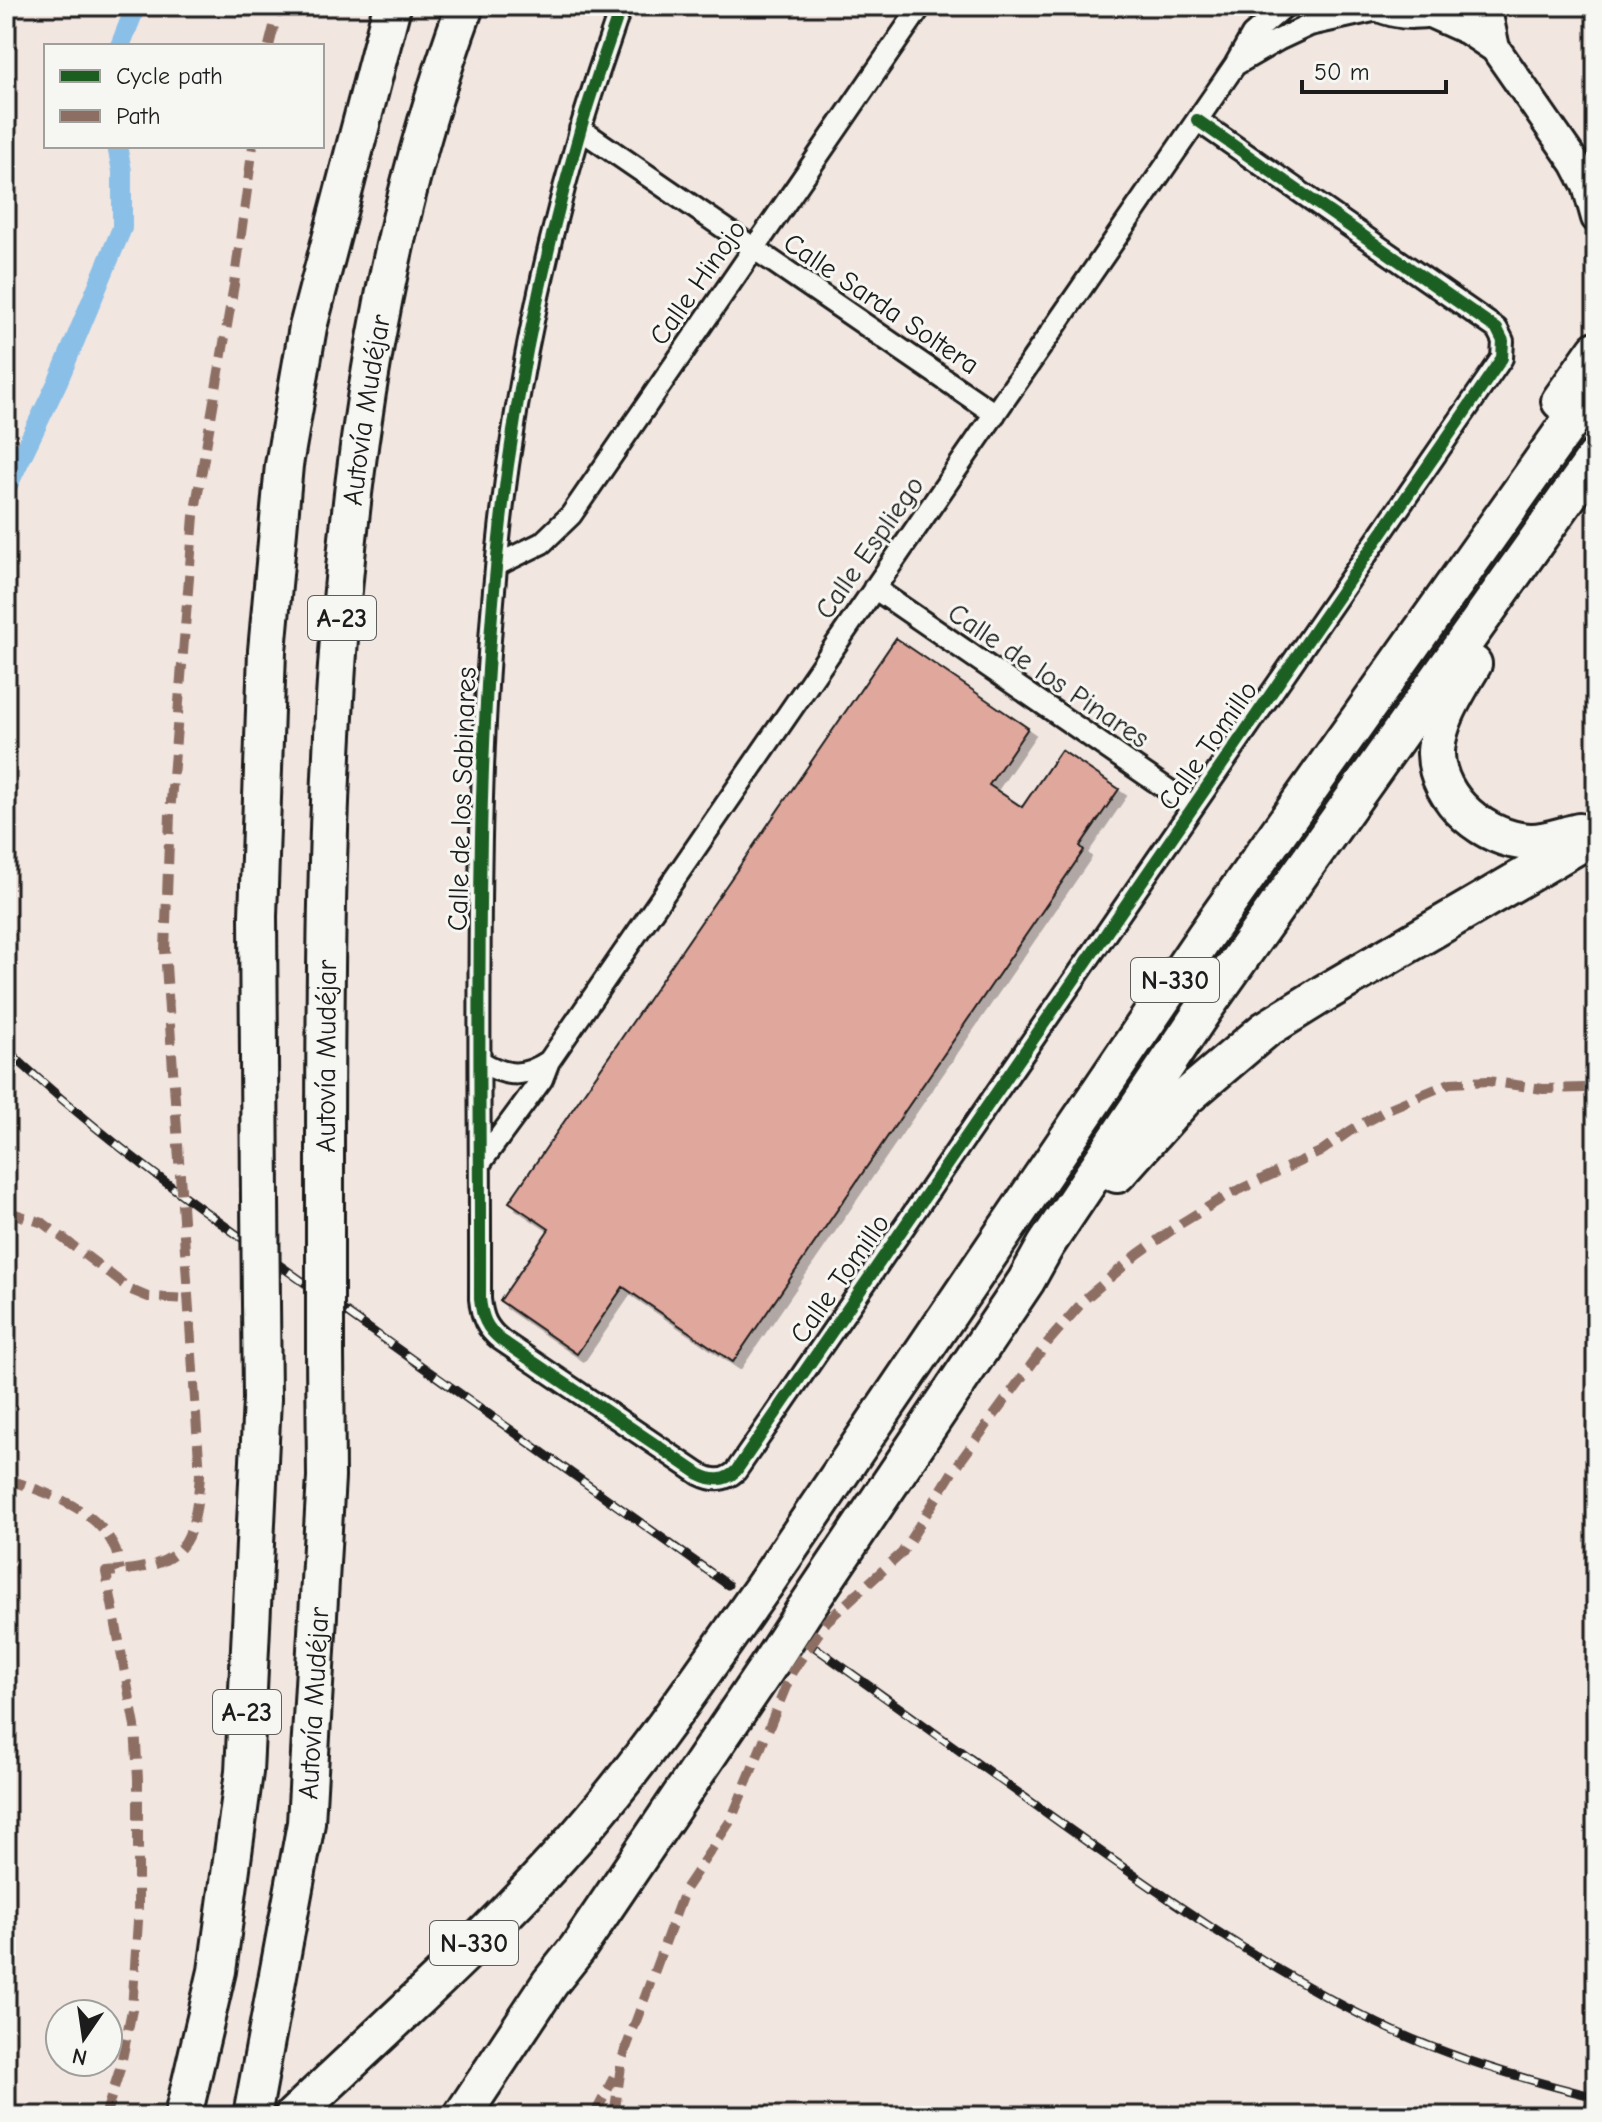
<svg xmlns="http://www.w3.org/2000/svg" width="1602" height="2122" viewBox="0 0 1602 2122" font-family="'Comic Neue',sans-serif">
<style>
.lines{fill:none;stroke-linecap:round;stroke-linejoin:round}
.canal{stroke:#8abfe7;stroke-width:20}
.building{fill:#e0a79c;stroke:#1c1c1c;stroke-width:2;filter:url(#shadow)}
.street-casing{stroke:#1c1c1c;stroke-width:26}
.secondary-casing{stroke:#1c1c1c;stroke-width:34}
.highway-casing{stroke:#1c1c1c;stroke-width:42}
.street{stroke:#f6f6f2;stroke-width:20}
.secondary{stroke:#f6f6f2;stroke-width:28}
.highway{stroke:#f6f6f2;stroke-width:36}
.rail-casing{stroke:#1c1c1c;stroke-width:9}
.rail{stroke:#f6f6f2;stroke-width:6;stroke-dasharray:18;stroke-linecap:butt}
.highway-bridge-casing{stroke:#1c1c1c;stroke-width:42;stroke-linecap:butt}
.highway-bridge{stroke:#f6f6f2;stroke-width:36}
.quiet{stroke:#8d6e63;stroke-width:10;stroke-dasharray:20 10;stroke-linecap:butt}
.cycleway-casing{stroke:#f6f6f2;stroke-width:17}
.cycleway{stroke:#1b5e20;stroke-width:12}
.labels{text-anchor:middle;stroke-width:6;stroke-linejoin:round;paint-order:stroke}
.shield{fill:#f6f6f2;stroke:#5d5d5c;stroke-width:2}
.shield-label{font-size:26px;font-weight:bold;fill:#1c1c1c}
.street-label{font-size:28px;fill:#1c1c1c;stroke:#f6f6f2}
</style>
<defs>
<filter id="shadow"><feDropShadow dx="7" dy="7" stdDeviation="0" flood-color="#0004"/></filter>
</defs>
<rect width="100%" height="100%" fill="#f2e6e1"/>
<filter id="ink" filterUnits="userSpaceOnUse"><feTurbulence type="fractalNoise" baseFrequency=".0125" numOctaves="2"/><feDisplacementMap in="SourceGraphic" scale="16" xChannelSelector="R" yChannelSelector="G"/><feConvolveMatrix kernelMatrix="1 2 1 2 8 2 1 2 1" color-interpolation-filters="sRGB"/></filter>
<g filter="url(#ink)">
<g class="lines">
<!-- canal -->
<path class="canal" d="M120,46l16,-40
M6,489l52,-108 64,-153v-57l-5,-25"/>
</g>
<!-- building -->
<path class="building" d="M896,638l132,90 -39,57 33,22 39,-57 58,39 -39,57 4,4 -351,512 -110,-75 -46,67 -77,-53 49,-72 -40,-27z"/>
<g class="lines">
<!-- street casing -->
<g class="street-casing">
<path id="street" d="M621,6c-14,42 -29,83 -41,125 -32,109 -56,221 -72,334 -38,275 -27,556 -28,834 2,18 6,29 21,41l198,134c14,7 25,8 37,-3l766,-1113 1,-17 -6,-12 -300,-209
M1235,65l43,-25 32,-15 72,-16
M580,129l415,285
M497,565l45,-22 29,-28 350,-509
M874,588l319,219
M480,1061c26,16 44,17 69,0
M481,1162l61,-83 7,-18 686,-996 17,-30 33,-29"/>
</g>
<!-- secondary casing -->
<g class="secondary-casing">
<path id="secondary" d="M1377,6c23,11 49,10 73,0
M1486,6l9,42 80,115 12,23 9,32
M1430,13l38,17 27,18"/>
</g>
<!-- highway casing -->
<g class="highway-casing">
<g id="highway">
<path d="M1560,401l36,-51"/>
<path d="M1473,664c-15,26 -37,58 -37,90 1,46 50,87 95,88 16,0 33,-7 48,-10"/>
<path d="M1117,1174l68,-76 80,-68 58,-36 262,-153 11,-8"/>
<path d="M260,1198l-2,-282 9,-265 17,-186 24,-138 84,-321"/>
<path id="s1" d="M325,1244c0,-413 -5,-845 140,-1238"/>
<path d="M766,1583l439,-647 391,-551"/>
<path d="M804,1611l222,-330 20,-36 158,-236 392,-552"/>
<path d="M183,2116l34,-145 27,-199 18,-373 -1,-96"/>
<path id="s2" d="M252,2116l54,-293 20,-346 -1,-127"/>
<path d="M293,2116c97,-92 198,-181 286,-282 56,-64 105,-134 154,-204"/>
<path d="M462,2116l88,-133 27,-34 196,-290"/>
</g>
</g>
<!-- street -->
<use href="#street" class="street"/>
<!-- secondary -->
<use href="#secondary" class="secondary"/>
<!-- highway -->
<use href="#highway" class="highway"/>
<!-- rail casing -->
<g class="rail-casing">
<path id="rail" d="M6,1049c108,102 230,185 351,271 124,88 247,177 371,265
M816,1648c82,59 164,118 246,176 102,73 204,145 317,200 69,33 142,55 217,73"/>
</g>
<!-- rail -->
<use href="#rail" class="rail"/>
<!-- highway-bridge casing -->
<g class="highway-bridge-casing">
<path id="highway-bridge" d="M260,1198l1,105
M325,1244v106
M733,1630l33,-47
M773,1659l31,-48"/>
</g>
<!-- highway-bridge -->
<use href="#highway-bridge" class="highway-bridge"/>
<!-- quiet -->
<path class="quiet" d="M269,46l10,-40
M6,1211l37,12 88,67 17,7 41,2
M6,1479c37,12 91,29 108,68 4,7 4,16 6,24
M105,2116l15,-47 12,-59 6,-89v-142l-3,-53 -29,-154c77,-5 88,-23 94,-97l-35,-525 5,-136 24,-298 40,-231 19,-139
M594,2116l20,-39
M614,2116l8,-57 63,-170 46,-69 61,-148 35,-51 75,-68 51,-82 95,-129 38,-44 52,-44 42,-30 46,-28 94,-44 30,-21 38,-22 62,-26 38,-2 55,8 44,-1 9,-3"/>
<!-- cycleway casing -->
<g class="cycleway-casing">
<path id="cycleway" d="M621,6c-14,42 -29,83 -41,125 -32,109 -56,221 -72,334 -38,275 -27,556 -28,834 2,18 6,29 21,41l198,134c14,7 25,8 37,-3l766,-1113 1,-17 -6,-12 -300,-209"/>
</g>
<!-- cycleway -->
<use href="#cycleway" class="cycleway"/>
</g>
</g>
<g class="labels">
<!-- shield labels -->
<g class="shield">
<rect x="308" y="596" width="68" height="44" rx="6"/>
<rect x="1131" y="958" width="88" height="44" rx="6"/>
<rect x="213" y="1690" width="68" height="44" rx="6"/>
<rect x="430" y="1921" width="88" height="44" rx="6"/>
</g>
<g class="shield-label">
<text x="342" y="627">A-23</text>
<text x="1175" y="989">N-330</text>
<text x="247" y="1721">A-23</text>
<text x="474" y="1952">N-330</text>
</g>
<!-- street labels -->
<g class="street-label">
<text transform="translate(697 282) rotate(-55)" y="10">Calle Hinojo</text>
<text transform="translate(882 303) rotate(34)" y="10">Calle Sarda Soltera</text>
<text dy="10" stroke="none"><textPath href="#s1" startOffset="836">Autovía Mudéjar</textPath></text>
<text transform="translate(869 547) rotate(-55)" y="10">Calle Espliego</text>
<text transform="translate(1049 675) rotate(34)" y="10">Calle de los Pinares</text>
<text transform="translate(1207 745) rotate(-55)" y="10">Calle Tomillo</text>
<text transform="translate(461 799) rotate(-88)" y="10">Calle de los Sabinares</text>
<text dy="10" stroke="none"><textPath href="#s1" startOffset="188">Autovía Mudéjar</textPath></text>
<text transform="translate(839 1278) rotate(-55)" y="10">Calle Tomillo</text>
<text dy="10" stroke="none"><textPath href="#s2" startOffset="418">Autovía Mudéjar</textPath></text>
</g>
</g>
<!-- margin -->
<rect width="1602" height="2122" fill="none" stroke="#f6f6f2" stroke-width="32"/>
<rect x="16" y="16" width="1570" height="2090" fill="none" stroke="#1c1c1c" stroke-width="3" filter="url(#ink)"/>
<!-- legend -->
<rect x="44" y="44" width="280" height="104" fill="#f6f6f2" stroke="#9f9f9c" stroke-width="2"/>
<rect x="60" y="70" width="40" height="12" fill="#1b5e20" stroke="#9f9f9c" stroke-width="2"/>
<text x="116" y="84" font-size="24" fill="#1c1c1c">Cycle path</text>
<rect x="60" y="110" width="40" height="12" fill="#8d6e63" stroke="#9f9f9c" stroke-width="2"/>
<text x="116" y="124" font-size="24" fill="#1c1c1c">Path</text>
<!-- north arrow -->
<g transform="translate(84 2038) rotate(193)"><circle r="38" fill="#f6f6f2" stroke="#9f9f9c" stroke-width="2"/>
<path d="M0-6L14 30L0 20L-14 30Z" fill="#1c1c1c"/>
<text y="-12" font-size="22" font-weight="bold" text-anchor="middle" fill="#1c1c1c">N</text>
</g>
<!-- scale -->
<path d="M1302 80v12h144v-12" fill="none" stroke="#1c1c1c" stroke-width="4"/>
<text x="1314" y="80" font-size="24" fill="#1c1c1c" stroke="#f6f6f2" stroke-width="6" paint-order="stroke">50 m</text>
</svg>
